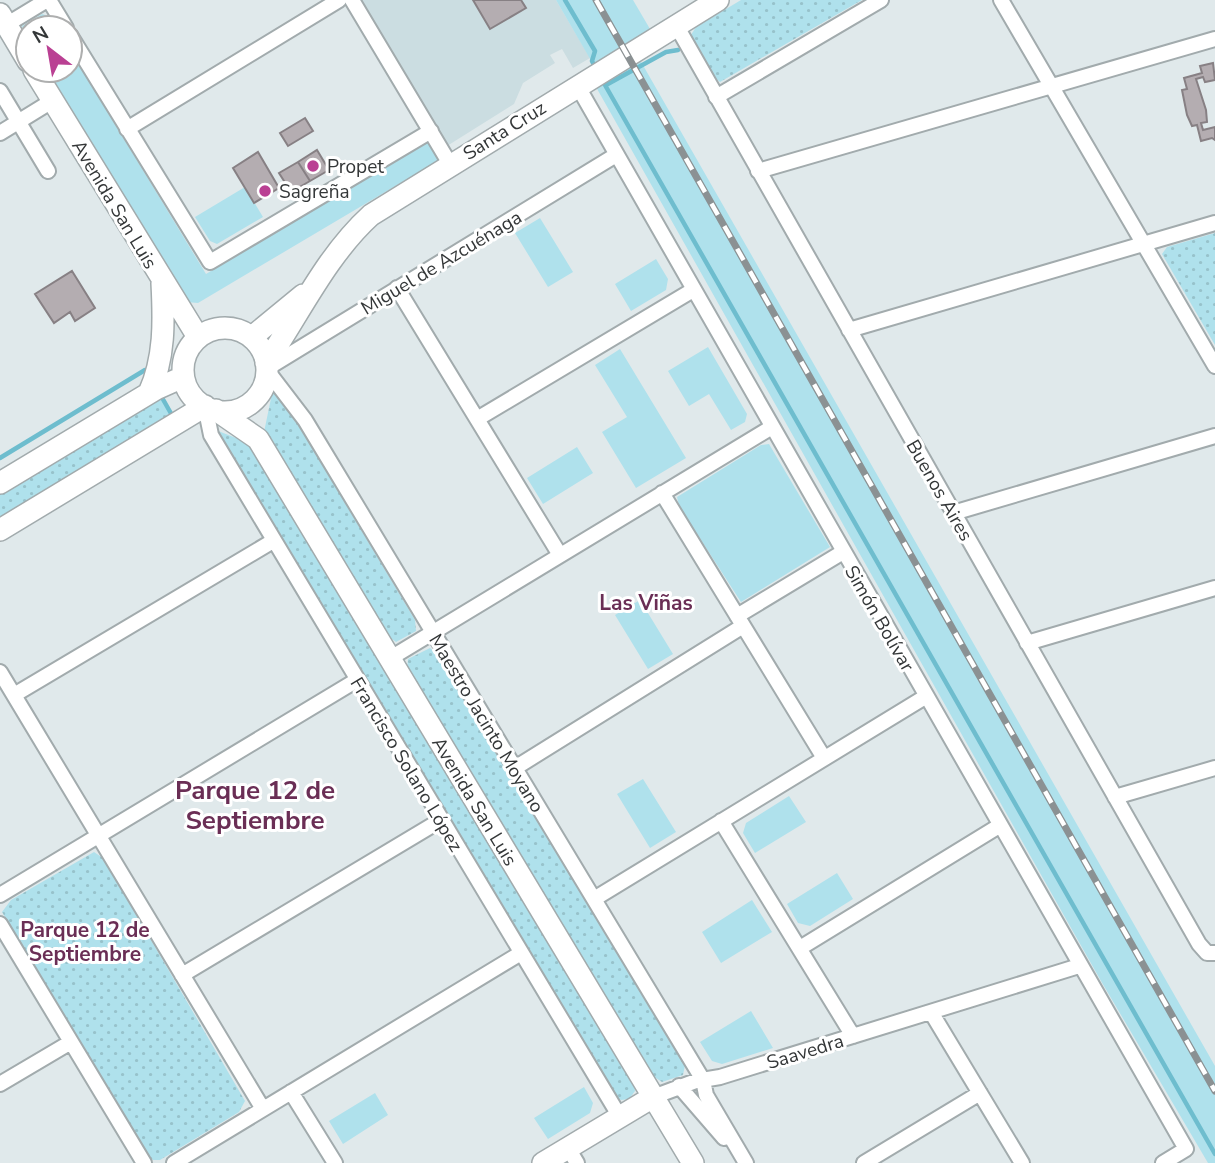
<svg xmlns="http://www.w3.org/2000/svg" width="1215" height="1163" viewBox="0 0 1215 1163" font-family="'Nunito Sans',sans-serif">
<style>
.built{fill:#cbdde1}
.grass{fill:#afe1ec}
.park{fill:url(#park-dots)}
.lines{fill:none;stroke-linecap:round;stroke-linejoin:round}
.stream{stroke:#6ebdce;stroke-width:4.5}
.building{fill:#b4adb1;stroke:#878084;stroke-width:2}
.street-casing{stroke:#a2abad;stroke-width:18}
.secondary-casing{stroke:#a2abad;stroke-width:24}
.street{stroke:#fff;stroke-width:14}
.secondary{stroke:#fff;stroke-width:21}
.rail-casing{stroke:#8b9193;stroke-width:7}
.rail{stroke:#fff;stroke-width:4.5;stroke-dasharray:13;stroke-linecap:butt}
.poi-dot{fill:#ba4093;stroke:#fff;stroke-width:2.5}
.labels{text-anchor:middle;stroke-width:6;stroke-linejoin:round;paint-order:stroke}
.street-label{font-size:19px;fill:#343738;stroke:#fff}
.poi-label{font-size:19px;fill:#343738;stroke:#fff;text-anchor:start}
.neighbourhood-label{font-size:21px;font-weight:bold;fill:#6a2e55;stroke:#fff}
.district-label{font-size:26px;font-weight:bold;fill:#6a2e55;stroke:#fff}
</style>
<defs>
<pattern id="park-dots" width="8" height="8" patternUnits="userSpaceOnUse" patternTransform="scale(1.75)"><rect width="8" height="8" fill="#afe1ec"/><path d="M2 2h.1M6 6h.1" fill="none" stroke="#97c2cb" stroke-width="1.8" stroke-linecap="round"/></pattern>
</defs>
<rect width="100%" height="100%" fill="#e0e9eb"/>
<!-- built -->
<path class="built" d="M360,0h196l34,58 -17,10 -11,-19 -12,6 5,8 -32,20 -9,21 -67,42z"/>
<!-- grass -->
<path class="grass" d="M556,0h77l17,29 -57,35z
M42,14l6,2 8,12h-28v17l-6,-19z
M70,50l136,224 233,-141 12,20 -253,150 -12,-1 -142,-232h26z
M640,60l575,1006v97h-7l-107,-182 -505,-894z
M245,187l18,30 -46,27 -7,-3 -15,-24z
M540,218l33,54 -25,15 -33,-54z
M656,259l12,20 -2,11 -35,21 -16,-27z
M708,347l39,67 -2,8 -14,8 -22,-36 -20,12 -21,-35z
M620,349l66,109 -50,30 -34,-56 25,-15 -32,-52z
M769,444l61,103 -89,55 -62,-96 -2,-9 84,-52z
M577,447l16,26 -50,31 -16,-26z
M640,600l33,54 -25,15 -33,-54z
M643,779l33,53 -26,16 -33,-54z
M789,796l17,26 -51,31 -12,-20 3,-10z
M837,873l16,26 -43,27 -12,-3 -11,-19z
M752,900l20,32 -51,31 -19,-31z
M751,1011l22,37 -51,16 -10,-3 -12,-19z
M584,1087l9,16 -3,10 -42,26 -14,-21z
M375,1093l13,22 -45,29 -14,-23z"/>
<!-- park -->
<path class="park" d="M741,0h121l-142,82 -7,-6 -22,-41 5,-8z
M1215,233v112l-53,-91 5,-7z
M274,384l141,236 1,11 -20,11 -8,-6 -124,-204z
M160,395l13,21 -173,105v-29z
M213,429l36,14 385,641 1,7 -6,8 -8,1 -6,-4z
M430,648l6,5 249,412 -2,10 -21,7 -9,-6 -246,-406 1,-11z
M94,852l9,6 142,243 -6,11 -79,48h-7l-5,-5 -146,-243 9,-12z"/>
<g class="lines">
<!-- stream -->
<path class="stream" d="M565,0l30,51 -3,10 3,6
M601,78l614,1076
M606,85l60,-33 12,-2
M160,394l13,23
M0,458l145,-88 3,5"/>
</g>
<!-- building -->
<path class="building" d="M473,0h48l5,8 -36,21z
M1213,63l2,17 -10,2 -2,-5 -7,2 10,31 1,12 -6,1 2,7 12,-3v13l-3,-2 -11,3 -4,-16 -5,1 -5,-11 -5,-25 5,-1 -3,-11 18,-5 -2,-7z
M305,118l8,13 -25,15 -8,-13z
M317,150l12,20 -19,11 -12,-19z
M258,152l21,36 -25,15 -21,-35z
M298,162l12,19 -19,11 -12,-19z
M72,271l23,37 -20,13 -5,-9 -16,11 -19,-29z"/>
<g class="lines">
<!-- street casing -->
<g class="street-casing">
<path id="street" d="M49,0l17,28
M352,0l98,164
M1001,0l214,366
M6,25l41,-25
M676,25l523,919 8,9h8
M70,35l140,227 221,-131
M577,85l609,1064 -23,14
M0,91l48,80
M716,97l165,-97
M127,129l212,-129
M0,133l52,-32
M616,155l-350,214 39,51 398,660 3,15 40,68
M758,171l457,-132
M397,288l163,267
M849,330l366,-107
M205,406l6,29 409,682
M477,419l216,-129
M662,493l162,265
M953,513l262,-77
M737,616l106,-64
M1027,643l188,-55
M389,659l383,-232
M0,672l263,437
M14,695l259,-154
M515,768l228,-142
M1115,797l100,-29
M721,821l132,215
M0,895l357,-215
M594,899l331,-202
M0,924l144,239
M800,948l199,-122
M182,975l259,-155
M931,1012l91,151
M0,1084l71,-42
M679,1086l45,52
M291,1092l44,71
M653,1097l43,-16 24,-4 359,-111
M568,1148l9,15
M174,1163l347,-210
M864,1163l116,-70"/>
</g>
<!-- secondary casing -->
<g class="secondary-casing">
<path id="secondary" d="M0,14l28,47
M34,70l164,267
M183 370a42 42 0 1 1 84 0a42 42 0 1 1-84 0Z
M252,337l51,-42
M266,363c34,-50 60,-107 105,-148l347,-215
M149,393c16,-35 15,-72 13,-110
M216,410l42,29 435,724
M0,483l156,-94 27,-12
M0,530l205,-124
M543,1163l110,-66"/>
</g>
<!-- street -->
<use href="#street" class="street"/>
<!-- secondary -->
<use href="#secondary" class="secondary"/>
<!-- rail casing -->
<g class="rail-casing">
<path id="rail" d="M596,0l619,1091"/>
</g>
<!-- rail -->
<use href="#rail" class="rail"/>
</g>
<!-- markers -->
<g class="poi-dot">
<circle cx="313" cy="166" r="7"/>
<circle cx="265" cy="191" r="7"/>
</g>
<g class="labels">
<!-- street labels -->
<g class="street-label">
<text transform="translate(504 130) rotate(-32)" y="7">Santa Cruz</text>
<text transform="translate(115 204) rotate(59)" y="7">Avenida San Luis</text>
<text transform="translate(441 262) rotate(-31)" y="7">Miguel de Azcuénaga</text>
<text transform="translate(940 490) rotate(60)" y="7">Buenos Aires</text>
<text transform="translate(880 618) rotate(60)" y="7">Simón Bolívar</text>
<text transform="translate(487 723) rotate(59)" y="7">Maestro Jacinto Moyano</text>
<text transform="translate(407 764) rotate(59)" y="7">Francisco Solano López</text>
<text transform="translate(475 801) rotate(59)" y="7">Avenida San Luis</text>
<text transform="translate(805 1051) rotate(-17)" y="7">Saavedra</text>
</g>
<!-- poi labels -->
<g class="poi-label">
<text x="327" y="173">Propet</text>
<text x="279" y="198">Sagreña</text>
</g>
<!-- neighbourhood labels -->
<g class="neighbourhood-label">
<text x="646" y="610">Las Viñas</text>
<text x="85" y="937">Parque 12 de<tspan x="85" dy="24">Septiembre</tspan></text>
</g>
<!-- district labels -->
<g class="district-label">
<text x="255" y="799">Parque 12 de<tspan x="255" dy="30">Septiembre</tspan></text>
</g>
</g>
<!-- north arrow -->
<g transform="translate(49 49) rotate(329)"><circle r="33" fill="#ffffff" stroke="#aeafaf" stroke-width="2"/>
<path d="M0-5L12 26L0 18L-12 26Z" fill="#ba4093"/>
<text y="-10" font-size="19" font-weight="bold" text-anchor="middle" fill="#343738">N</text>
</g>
</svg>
